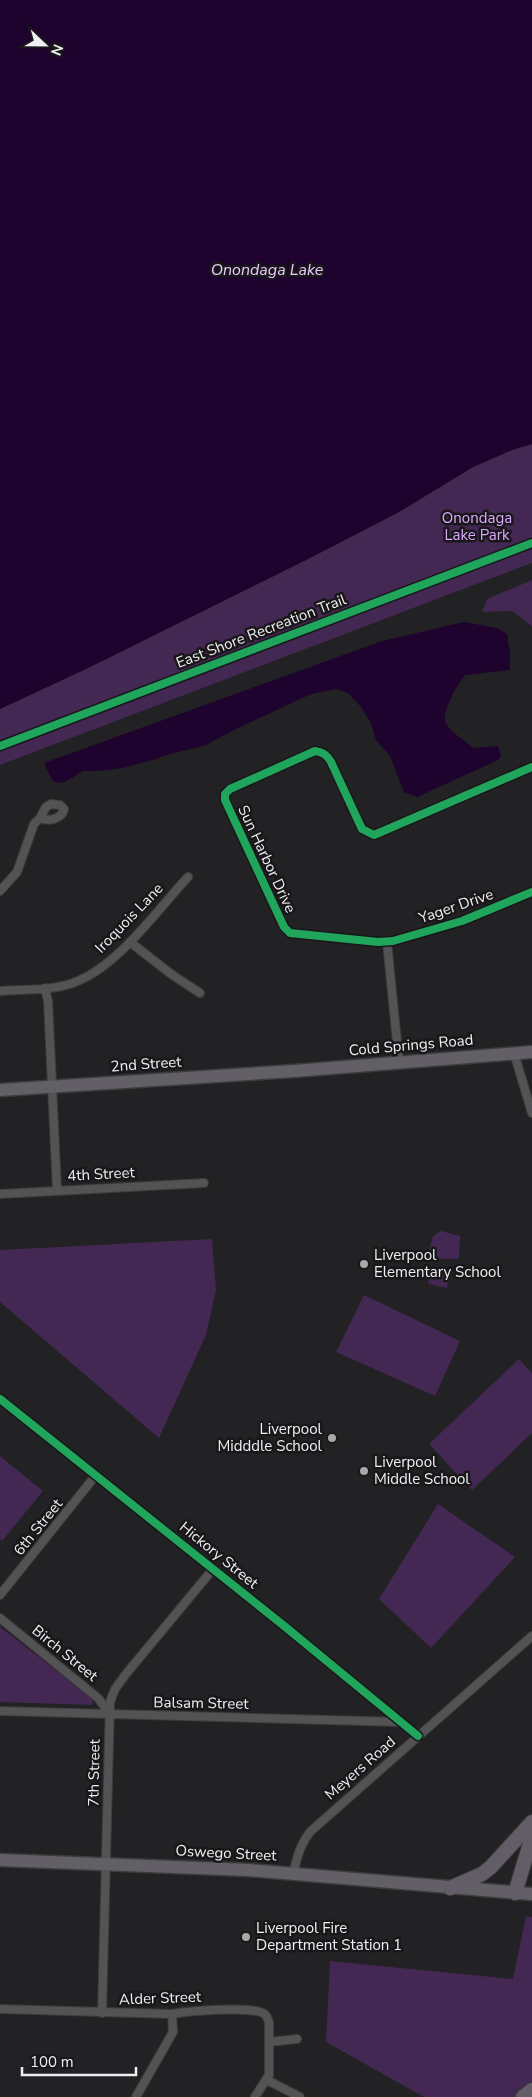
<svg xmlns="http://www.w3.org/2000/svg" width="532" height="2097" viewBox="0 0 532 2097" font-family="'Nunito Sans',sans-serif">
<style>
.green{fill:#432853}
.water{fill:#1e032e}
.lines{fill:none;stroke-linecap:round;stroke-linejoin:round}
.minor-casing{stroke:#3d3c3d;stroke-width:10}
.primary-casing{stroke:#3d3c3d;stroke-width:15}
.motorway-casing{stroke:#3d3c3d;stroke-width:16}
.minor{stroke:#535254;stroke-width:8}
.primary{stroke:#635f67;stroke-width:12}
.motorway{stroke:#635d67;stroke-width:14}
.cycleway-casing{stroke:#19171a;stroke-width:11}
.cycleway{stroke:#20a55d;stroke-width:8}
.poi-dot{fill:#a8a7a9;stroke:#19171a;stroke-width:2}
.labels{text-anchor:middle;stroke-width:5;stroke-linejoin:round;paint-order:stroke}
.park-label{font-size:15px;fill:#dba8fe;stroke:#19171a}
.street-label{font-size:15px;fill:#f0eff1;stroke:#19171a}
.poi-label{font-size:15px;fill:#f0eff1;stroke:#19171a;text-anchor:start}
.water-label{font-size:16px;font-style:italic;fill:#e9cbff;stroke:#19171a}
</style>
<rect width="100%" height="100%" fill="#222123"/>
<!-- green -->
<path class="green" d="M532,444v119l-532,202v-56l88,-41 220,-109 91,-47 74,-45 39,-17z
M532,580v46l-20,-15 -30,1 5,-13z
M441,1231l19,5 -1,23 -32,-1 6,-22z
M212,1239l4,51 -10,45 -47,103 -159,-136v-52z
M444,1267l6,1 -3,20 -19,-4 2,-12z
M364,1295l96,46 -25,55 -99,-44z
M519,1359l13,14v60l-60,57 -43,-46z
M0,1456l43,35 -41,50 -2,-2z
M438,1504l77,53 -84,91 -52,-49z
M0,1627l93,72 -1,6 -92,-3z
M526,1916l6,1v180h-108l-98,-55 4,-81 183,18z"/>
<!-- water -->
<path class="water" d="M0,0h532v444l-20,6 -39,17 -74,45 -91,47 -220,109 -88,41z
M464,622l33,6 10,6 3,19v17l-45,5c-7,9 -22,33 -20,46 3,10 21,20 28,27l25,-2 3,10 -3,4 -81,37 -13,-5 -14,-36 -14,-16 -5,-17 -10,-16 -13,-14 -12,-4 -25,5 -75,35 -32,17 -31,7 -17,6 -33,9 -25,3h-15l-18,11 -8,1 -5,-3 -8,-17 338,-122z"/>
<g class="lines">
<!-- minor casing -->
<g class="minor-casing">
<path id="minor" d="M532,767l-158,68 -12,-6 -31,-67c-4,-7 -8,-10 -16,-11l-85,38 -5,5v6l59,127 6,6 88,9 15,-1 69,-20 70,-29
M51,804l9,1 4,4c-2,10 -15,13 -24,9l6,-11z
M0,891l17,-19 17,-48 6,-6
M130,942l41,32 29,19
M387,942l12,120
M45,988l3,13 9,189
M0,991c24,-2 50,0 73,-8 45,-16 83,-72 115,-106
M514,1053l18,60
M0,1194l204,-11
M0,1399l283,226 135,111
M0,1595l96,-120
M0,1618l98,80 11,15
M0,1711l401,11
M293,1874c4,-16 7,-30 18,-43l221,-195
M0,2009l172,5c17,-3 76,-8 91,-1 4,2 5,6 6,10v52l-14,22
M102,2013l8,-311 5,-13 11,-15 87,-105
M269,2042l28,-3
M267,2080l33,17
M136,2097l37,-65 -1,-18"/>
</g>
<!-- primary casing -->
<g class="primary-casing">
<path id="primary" d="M0,1090l294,-19 238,-19
M0,1860l248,10 284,24"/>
</g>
<!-- motorway casing -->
<g class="motorway-casing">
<path id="motorway" d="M450,1888l32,-14 9,-7 41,-45
M515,1893l17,-56
M523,2097l9,-7"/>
</g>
<!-- minor -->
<use href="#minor" class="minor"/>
<!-- primary -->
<use href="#primary" class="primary"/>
<!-- motorway -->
<use href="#motorway" class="motorway"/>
<!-- cycleway casing -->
<g class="cycleway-casing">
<path id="cycleway" d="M0,746l532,-203
M532,767l-158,68 -12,-6 -31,-67c-4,-7 -8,-10 -16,-11l-85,38 -5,5v6l59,127 6,6 88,9 15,-1 69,-20 70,-29
M0,1399l283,226 135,111"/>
</g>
<!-- cycleway -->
<use href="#cycleway" class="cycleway"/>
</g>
<!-- markers -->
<g class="poi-dot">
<circle cx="364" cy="1264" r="5"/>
<circle cx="332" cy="1438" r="5"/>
<circle cx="364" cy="1471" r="5"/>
<circle cx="246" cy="1937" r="5"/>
</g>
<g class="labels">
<!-- park labels -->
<g class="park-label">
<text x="477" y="523">Onondaga<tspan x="477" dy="17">Lake Park</tspan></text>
</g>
<!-- street labels -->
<g class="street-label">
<text transform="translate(261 631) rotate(-21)" y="5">East Shore Recreation Trail</text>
<text transform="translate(267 859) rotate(65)" y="5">Sun Harbor Drive</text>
<text transform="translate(456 906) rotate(-19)" y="5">Yager Drive</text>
<text transform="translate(129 918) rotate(-46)" y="5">Iroquois Lane</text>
<text transform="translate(411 1045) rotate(-5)" y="5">Cold Springs Road</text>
<text transform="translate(146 1064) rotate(-4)" y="5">2nd Street</text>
<text transform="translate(101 1174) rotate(-3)" y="5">4th Street</text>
<text transform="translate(38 1527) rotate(-51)" y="5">6th Street</text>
<text transform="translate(219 1555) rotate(39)" y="5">Hickory Street</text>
<text transform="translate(65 1653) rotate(39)" y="5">Birch Street</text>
<text transform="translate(201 1703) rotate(1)" y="5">Balsam Street</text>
<text transform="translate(360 1768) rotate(-41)" y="5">Meyers Road</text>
<text transform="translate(94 1773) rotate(-89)" y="5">7th Street</text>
<text transform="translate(226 1853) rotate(3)" y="5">Oswego Street</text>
<text transform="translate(160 1998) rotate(-2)" y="5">Alder Street</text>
</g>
<!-- poi labels -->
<g class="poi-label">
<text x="374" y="1260">Liverpool<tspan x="374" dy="17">Elementary School</tspan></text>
<text x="322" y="1434" text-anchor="end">Liverpool<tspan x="322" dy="17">Midddle School</tspan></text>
<text x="374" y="1467">Liverpool<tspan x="374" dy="17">Middle School</tspan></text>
<text x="256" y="1933">Liverpool Fire<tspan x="256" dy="17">Department Station 1</tspan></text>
</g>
<!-- water labels -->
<g class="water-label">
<text x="267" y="275">Onondaga Lake</text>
</g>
</g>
<!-- north arrow -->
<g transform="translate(45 45) rotate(112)" stroke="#19171a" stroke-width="4" paint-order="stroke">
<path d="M0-4L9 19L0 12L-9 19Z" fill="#f0eff1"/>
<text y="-8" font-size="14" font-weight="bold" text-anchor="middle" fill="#f0eff1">N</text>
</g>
<!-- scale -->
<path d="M22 2067v8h114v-8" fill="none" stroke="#f0eff1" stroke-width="2.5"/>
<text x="30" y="2067" font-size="15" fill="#f0eff1" stroke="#19171a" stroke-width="4" paint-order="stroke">100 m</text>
</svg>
